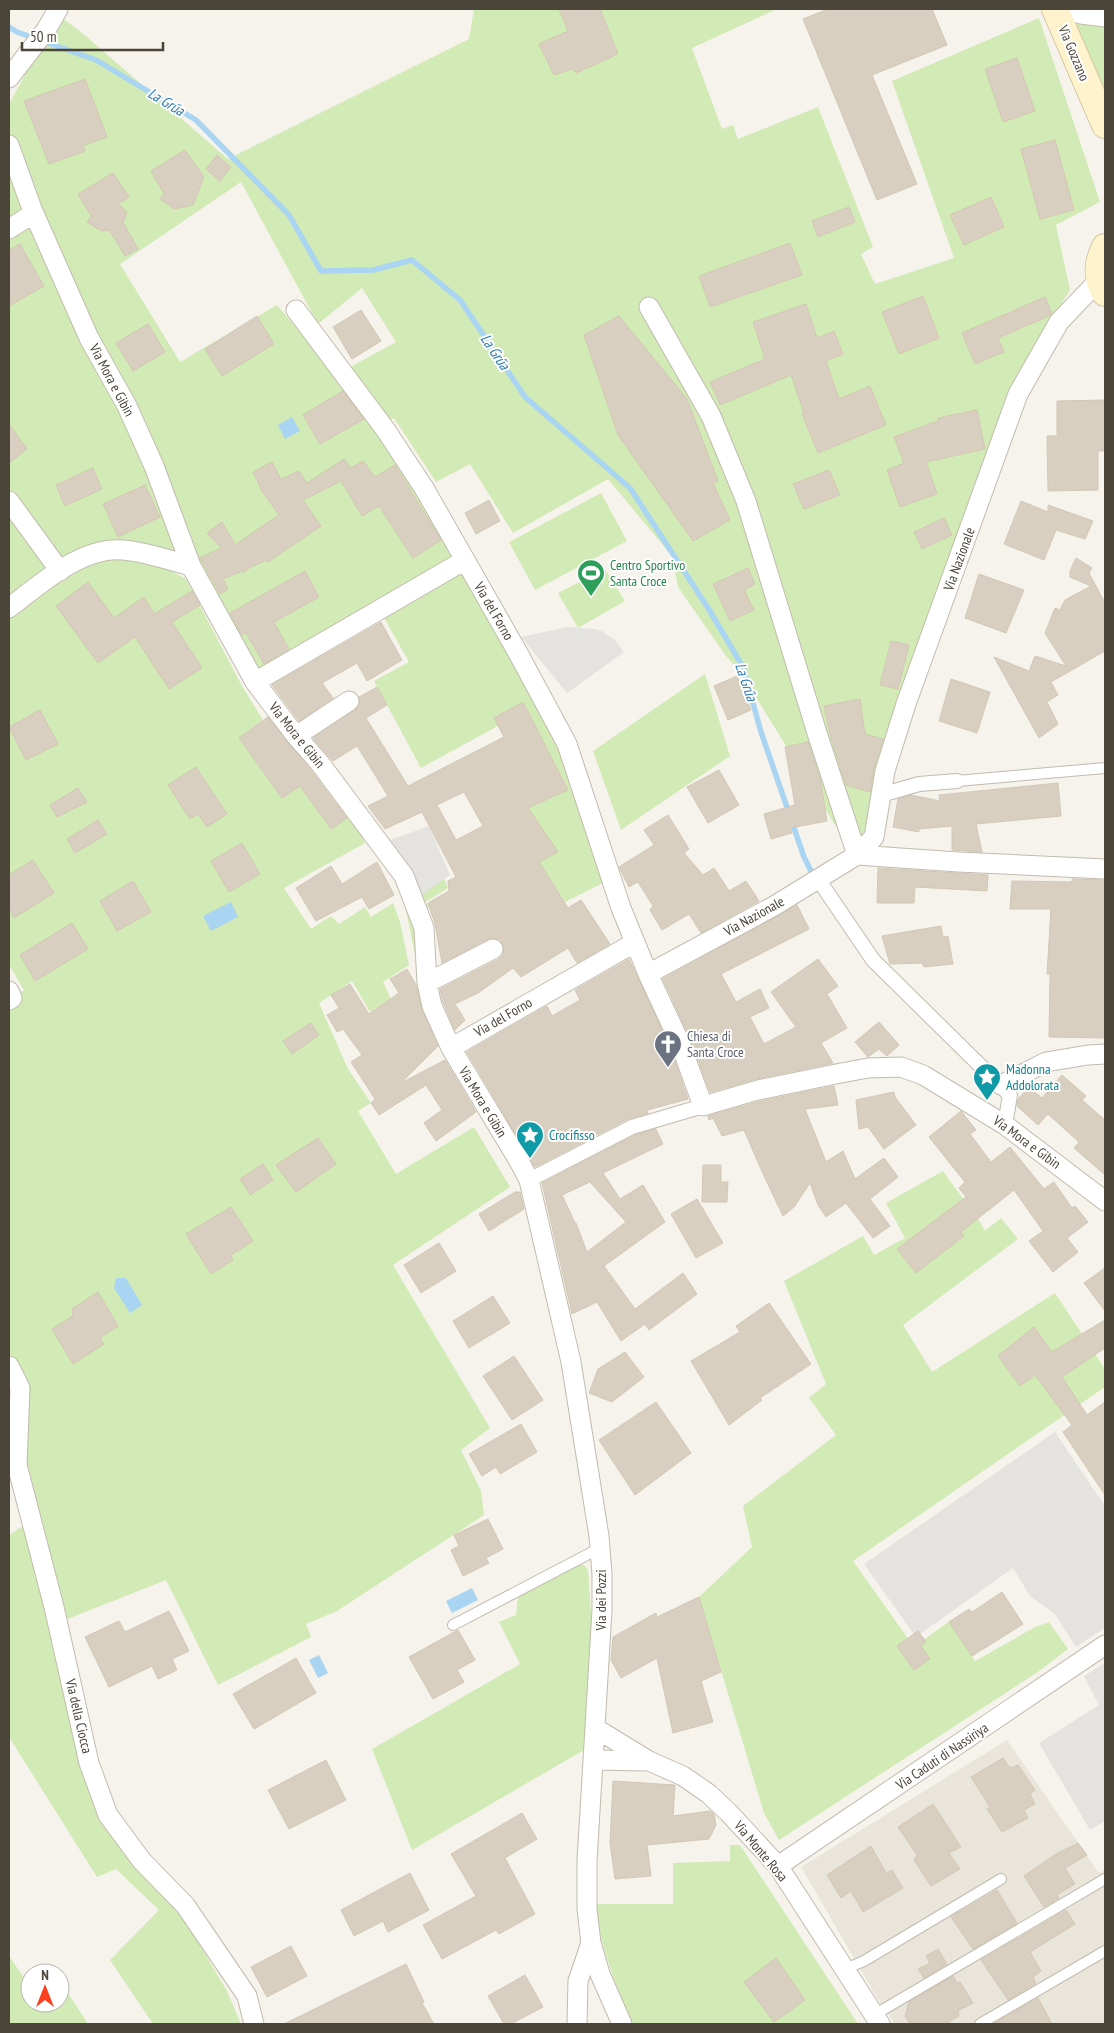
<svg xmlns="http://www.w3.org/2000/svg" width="1114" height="2033" viewBox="0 0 1114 2033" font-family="'PT Sans Narrow',sans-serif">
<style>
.residential{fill:#eae5da}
.green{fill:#d2eab5}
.parking{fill:#e5e3e0}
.water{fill:#a9d4f2}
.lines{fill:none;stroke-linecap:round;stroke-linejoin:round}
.stream{stroke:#a9d4f2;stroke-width:5.5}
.building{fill:#d8cfc1;stroke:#d3c7b4;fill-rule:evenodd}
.service-casing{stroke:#c2bbae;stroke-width:12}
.pedestrian-casing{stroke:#c2bbae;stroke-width:16}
.minor-casing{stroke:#c2bbae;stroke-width:21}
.secondary-casing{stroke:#d6c79b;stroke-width:28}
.service{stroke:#fff;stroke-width:10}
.pedestrian{stroke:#fff;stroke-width:14}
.minor{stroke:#fff;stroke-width:19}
.secondary{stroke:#fff3cd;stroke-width:26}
.labels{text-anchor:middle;stroke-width:4;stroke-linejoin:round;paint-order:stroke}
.street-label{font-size:14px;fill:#4b4439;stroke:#fff}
.leisure-label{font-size:14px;fill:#27864d;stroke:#fff;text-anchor:start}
.worship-label{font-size:14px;fill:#5b616d;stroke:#fff;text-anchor:start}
.culture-label{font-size:14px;fill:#0d838f;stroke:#fff;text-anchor:start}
.water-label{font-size:15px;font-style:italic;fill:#2e7ab2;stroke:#fff}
</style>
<rect width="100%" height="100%" fill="#f6f3ec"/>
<!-- residential -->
<path class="residential" d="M1007,1740l92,133 6,-3v154h-210l-18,-26 -76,-131z"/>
<!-- green -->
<path class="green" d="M474,9h303l-85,39 30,81 11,-4 5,14 80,-32 55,140 -12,7 14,30 79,-26 -62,-177 147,-63 61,184 -44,23 14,65 -36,58 -159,467 -17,34 -148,-432 143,437 -114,-184 -13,-14 -48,-69 -6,-31 -64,-77 -95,54 -43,-69 -34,18 -42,-64 -8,5 -36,-56 46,-25 -34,-54 -44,36 -77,-142 -121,82 60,98 97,-57 71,83 112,171 -214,122 -153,-346 -84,-182v-49l49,-89 23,17 147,127 241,-120z
M1069,20l36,6v75z
M9,167l20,44 -20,13z
M31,223l94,196 19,45 41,108 -55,-22 -69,16 -52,-70v-259z
M601,493l26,48 -92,49 -26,-48z
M9,506l46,64 -46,38z
M105,552l48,9 33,18 56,107 21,34 -24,18 43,60 18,-12 31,43 19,-13 15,27 -81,45 27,41 20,-13 8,8 26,-17 6,10 22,-14 7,19 9,43 -26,17 8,17 -21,13 -18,-31 -33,22 29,66 23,34 -13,8 38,63 78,-47 36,60 -117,78 97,163 -29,22 20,41 3,24 -147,96 -31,13 5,13 -93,48 -52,-105 -106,42 -40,-158 2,-78 -13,-33v-352l15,-11 -15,-25v-348l25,-25z
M464,566l99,179 42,137 -40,20 -18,-28 -10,-11 20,-11 -40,-39 51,-23 -45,-88 -29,16 4,8 -77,42 -47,-87 35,-19 -26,-46z
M605,569l20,32 -47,27 -20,-35z
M705,674l25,82 -109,74 -28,-79z
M439,866l9,22 -29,18 9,-3 4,77 -11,4 -20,-98z
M943,1171c13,20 31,38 42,60l16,-13 17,21 -115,86 29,47 123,-79 50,76v18l-252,174 61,86 37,-27 24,41 60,-34 14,-5 19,27 -30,23 -259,168 -15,-27 -65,-216 53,-50 -9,-41 93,-71 -27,-37 17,-14 -42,-103 79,-45 11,19 31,-17 -19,-35z
M26,1524l49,216 56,115 55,67 41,69 14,33h-88l-43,-64 49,-50 -43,-41 -19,8 -88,-140v-202z
M575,1565h9l4,5 4,57 -8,123 -172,100 -40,-101 148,-85 -21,-42 17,-7 2,-18z
M730,1845h10l118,179h-225c-17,-39 -34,-77 -37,-120h77v-41l57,-2z
M9,1956l21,30v17h30v-10l6,-3 22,34h-79z"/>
<!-- parking -->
<path class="parking" d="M567,627l29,2 6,2 13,9 9,12 -57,41 -46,-56z
M429,826l21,49 -40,28 -31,-59z
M1055,1432l50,74v122l-29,19 -22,-34 -24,-17 -17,-28 -97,69 -52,-73z
M1105,1663v158l-15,9 -51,-87 60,-38 -15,-29z"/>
<!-- water -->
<path class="water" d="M292,417l8,14 -15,8 -7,-14z
M231,902l7,15 -27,14 -8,-15z
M116,1278h10l16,27 -12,8 -16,-25z
M472,1588l6,12 -26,13 -6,-12z
M319,1655l9,18 -10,5 -9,-18z"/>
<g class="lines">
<!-- stream -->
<path class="stream" d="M9,27l8,5 79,28 100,60 93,95 32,56 52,-1 39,-10 48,40 65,97 105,91 78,120 35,59 18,65 28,81
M792,822l12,35 9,18"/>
</g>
<!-- building -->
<path class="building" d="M559,9h41l18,45 -42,19 -4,-4 -18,6 -15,-31 29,-13z
M828,9h104l15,36 -75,30 45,109 -40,16 -74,-181z
M1017,58l18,53 -32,11 -18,-53z
M85,79l22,58 -24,9 2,5 -36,13 -25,-63z
M1055,140l19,70 -34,9 -19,-70z
M185,150l19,27 -11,28 -19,4 -14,-10 4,-5 -13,-23z
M217,155l14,12 -11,14 -14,-12z
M113,173l16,24 -11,7 9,8 -4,10 15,27 -13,7 -16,-26 -7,1 -15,-9 4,-6 -13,-22z
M991,197l13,30 -40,18 -14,-30z
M849,207l6,15 -37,15 -6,-16z
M790,243l12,32 -92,32 -11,-31z
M20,244l24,42 -35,20v-56z
M923,296l16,42 -40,16 -17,-42z
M1045,297l7,16 -3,3 -51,22 6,14 -29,12 -13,-31z
M806,304l11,34 17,-7 9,23 -17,7 13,38 31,-13 16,39 -68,28 -16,-39 2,-1 -13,-38 -71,30 -10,-23 55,-23 -12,-37z
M361,310l20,31 -29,18 -19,-32z
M257,316l17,28 -52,32 -17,-27z
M619,316l68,83 31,82 -5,2 17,37 -37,21 -75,-106 -34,-100z
M148,324l17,28 -32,19 -17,-28z
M343,391l21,28 -44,25 -17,-29z
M1105,400v51h-7v39l-50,1 -1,-55h10v-35z
M977,410l8,39 -59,13 11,32 -37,13 -13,-37 17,-7 -10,-26 44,-16v-3z
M9,424l18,25 -18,14z
M344,459l7,9 12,-7 12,16 20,-12 46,75 -28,18 -34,-52 -17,10 -21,-35 -38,19 18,26 -53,36 -2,-2 -17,8 -6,5 -1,-2 -19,8 5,10 -8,5 -20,-36 21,-10 -14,-15 15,-11 13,23 44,-30 -17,-24 -9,-19 19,-10 9,17 18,-8 8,12z
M93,468l9,21 -37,17 -9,-21z
M829,470l11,25 -36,14 -11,-25z
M145,485l15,32 -42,20 -15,-33z
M489,500l11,21 -24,13 -11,-21z
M1021,501l27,11v-7l45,16 -8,18 -29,-9 -12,30 -40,-16z
M944,518l8,17 -30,14 -8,-17z
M1076,558l16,10 -3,5 16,30v48l-54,31 7,13 -11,7 11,22 -19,14 -45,-81 35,14 6,-15 31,10 -21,-33 10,-25 5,2 5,-10 26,-14 -21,-9v-6z
M748,568l7,16 -11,6 10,20 -24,11 -17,-37z
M305,571l14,26 -45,25 15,27 -25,15 -18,-31 -4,2 -12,-22z
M979,574l45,16 -18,43 -41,-15z
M88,582l26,36 30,-21 10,17 38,-23 8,14 -28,17 30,46 -33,21 -34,-52 -37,26 -42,-57z
M381,622l21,38 -35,21 -10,-18 -35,20 11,15 -34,23 -27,-36z
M891,641l18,4 -11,44 -18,-4z
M737,676l14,34 -23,10 -14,-34z
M951,679l39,13 -13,41 -38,-12z
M377,687l10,18 -21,13 42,68 96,-49 -10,-19 29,-16 45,88 -40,18 30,44 -19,10 29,46 13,-8 29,44 -33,19 -9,-15 -47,29 -8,-9 -35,25 -23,11 10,16 -10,10 -12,-28 -3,-13 59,-30 4,-4v-11l-4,-5h-11l-46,24 -7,-39 -7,-21 21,-12 -1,-10 8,-4 -34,-65 -37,17 -17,-23 20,-10 -31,-50 -24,15 -20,-23 42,-28 4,-4v-9zM464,792l19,34 -27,14 -19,-35z
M860,699l5,35 18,5 -9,29 -4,24 -24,-7 -15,-47 -7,-32z
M40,710l18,34 -32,16 -17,-33z
M268,717l42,52 37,49 -16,11 -31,-43 -18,12 -43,-60z
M808,742l12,36 7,43 -37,7 2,5 -21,6 -7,-25 31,-9 -10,-58z
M196,767l31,47 -20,13 -9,-13 -8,5 -22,-34z
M719,770l20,35 -31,18 -21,-36z
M1058,783l3,33 -85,8 6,28 -30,-2v-24l-33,3v3l-26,-5 5,-28 13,-4 29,6 -1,-6z
M78,788l9,14 -30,15 -7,-12z
M668,815l21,34 -5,4 19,22 11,-7 15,23 17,-10 13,20 -58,32 -12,-19 -27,16 -12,-20 3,-4 -15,-24 -9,5 -10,-20 35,-22 -10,-15z
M98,820l9,14 -32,19 -8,-14z
M242,843l18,31 -31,18 -18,-31z
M33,860l21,33 -40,25 -5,-9v-34z
M377,862l17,33 -25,14 -7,-12 -46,24 -20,-33 35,-22 11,18z
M878,868l110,7 -1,16 -72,-4 -1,16h-37z
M1072,879l33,1v158l-56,-1 1,-63h-3l4,-65h-41l2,-28 60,1z
M133,881l18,31 -34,19 -17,-30z
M797,905l12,24 -88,45 15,28 24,-13 9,19 -19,9 14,27 32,-17 -25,-35 47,-33 20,27 -11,8 20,34 -26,15 12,20 -77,16 -46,13 -20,-54 -27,-59z
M72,923l16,26 -53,32 -15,-26z
M941,926l2,11 5,-1 5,28 -29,3 -2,-4 -32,1 -8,-28z
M629,959l41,88 18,52 -41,11 1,3 -20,6 -93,48 -68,-115 80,-46 5,10 28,-16 -5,-10z
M407,969l9,16 6,25 16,36 -37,37 44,-23 31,52 -40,29 -12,-18 18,-13 -16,-25 -47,30 -8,-12 4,-4 -24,-37 11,-7 -19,-26 -6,3 -10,-17 12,-7 -8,-13 19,-11 19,30 30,-21 -9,-14z
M879,1022l20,23 -12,11 -8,-7 -11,8 -13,-15z
M311,1023l8,12 -27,19 -9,-13z
M1062,1075l24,21 -4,4 23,20v55l-31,-27 5,-6 -31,-28 -10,11 -21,-19 1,-7 11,-12 13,11z
M834,1086l4,19 -33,4 21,53 17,-11 12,28 29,-21 14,19 -28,22 20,27 -17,12 -27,-35 -20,14 -8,-12 -8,-22 -16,24 -11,9 -19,-40 -20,-46 -22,6 -9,-18 -4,2 -1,-4 53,-15z
M894,1092l1,5 21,28 -32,24 -16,-22 -9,2 -3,-29z
M961,1111l15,19 -6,4 21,28 19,-15 34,42 10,-7 18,26 3,-2 13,16 -21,16 11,14 -25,20 -24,-31 14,-10 -29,-41 -53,42 3,4 -48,37 -19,-24 69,-52 -7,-9 6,-6 -36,-45z
M656,1129l7,15 -60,29 17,26 23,-14 22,37 -61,44 31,43 48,-36 14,21 -48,36 -4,-6 -24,17 -24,-39 -25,12 -30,-131 93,-48zM590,1182l36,40 -39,30 -11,-29h-1l-13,-28z
M318,1138l18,26 -40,28 -20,-27z
M263,1164l10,16 -23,15 -10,-16z
M703,1165h18v17h7l-1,20h-25z
M515,1192h5l4,17 -35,22 -10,-17z
M697,1199l26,44 -27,15 -25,-44z
M231,1207l22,34 -22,14 2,5 -22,14 -25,-40z
M439,1243l17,28 -35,22 -17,-28z
M1105,1268v43l-21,-28z
M98,1292l20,34 -18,12 4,6 -31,20 -21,-35 21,-13 -1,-7z
M493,1296l17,27 -41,25 -16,-27z
M769,1303l42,61 -51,34 2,2 -33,25 -38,-64 49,-29 -4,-6z
M1105,1320v28l-43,29 25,38 18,-13v93l-42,-63 9,-7 -37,-50 -15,11 -22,-30 36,-29 18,25z
M625,1352l19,25 -32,25 -23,-9 9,-24z
M514,1356l29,44 -31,20 -29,-44z
M656,1402l35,51 -56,42 -36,-55z
M521,1424l16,28 -37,22 -4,-7 -14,9 -13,-22z
M488,1519l15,30 -17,9 3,5 -26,13 -12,-26 8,-4 -5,-11z
M1002,1592l21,32 -51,32 -23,-34 20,-13 3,3z
M699,1597l22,75 -20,9 12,41 -40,11 -16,-75 -36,20 -10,-18 2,-23 43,-24 1,4z
M169,1611l20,40 -17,8 5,11 -19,9 -6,-13 -43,21 -24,-50 34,-16 6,11z
M458,1630l17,30 -18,10 7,12 -31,17 -24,-42z
M918,1631l8,11 -5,4 9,13 -16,11 -17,-24z
M296,1658l20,35 -62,36 -21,-35z
M1003,1758l7,10 8,-3 17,25 -5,4 5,10 -11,6 4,8 -26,14 -15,-23 3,-2 -19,-30z
M326,1760l20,40 -57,29 -21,-39z
M613,1781l62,4 -2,31 37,-5 4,3 2,11 -7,14 -62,6 4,31 -36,3 -5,-36z
M933,1804l28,43 -12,6 11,16 -29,17 -17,-26 3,-5 -19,-28z
M522,1813l15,26 -32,19 30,56 -36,20 -3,-4 -54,29 -19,-34 53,-29 -25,-42z
M1078,1843l9,12 -22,13 10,16 -18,11 2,3 -15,9 -20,-31 32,-22z
M871,1846l15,27 6,-3 11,18 -40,24 -12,-21 -10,7 -14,-23z
M410,1873l19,37 -41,22 -5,-11 -29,15 -13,-26z
M997,1890l20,33 -44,26 -22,-32z
M1066,1910l9,14 -45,28 11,19 -8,6 3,6 -28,17 -27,-40z
M291,1946l16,30 -40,21 -16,-30z
M938,1949l9,15 -23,14 -6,-9 12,-6 -4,-7z
M776,1958l29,42 -31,22 -30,-40z
M406,1964l18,38 -2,1 12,21h-150z
M525,1975l18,32 -32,17h-7l-16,-28z
M953,1976l4,7 3,-1 13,21 -15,8 1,5 -14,8h-35l-5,-8 4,-14z
M1038,1998l14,26h-59z"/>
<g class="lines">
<!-- service casing -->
<g class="service-casing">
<path id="service" d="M957,781l148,-13
M453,1625l147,-77
M845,1969l19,-8 137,-82
M874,2015l231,-136
M980,2024l125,-73"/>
</g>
<!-- pedestrian casing -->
<g class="pedestrian-casing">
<path id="pedestrian" d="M881,795l38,-11 38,-3
M818,879l55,81 137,135 -5,30
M529,1180l103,-53 71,-21"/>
</g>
<!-- minor casing -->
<g class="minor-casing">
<path id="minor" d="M1066,9l15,5 24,3
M9,78l37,-48 12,-21
M9,145l23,64 57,129 38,68 27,60 37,100 64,116 41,54 23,26 85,114 20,52 3,55 5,23 19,42 68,113 10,19 42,182 28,174 3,38v36l-15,251v48l4,34 -13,38 -1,43
M9,229l25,-16
M649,307l62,109 35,85 71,232 40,122 101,7 147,7
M296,310l89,119 39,59 94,165 49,91 54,164 27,66 32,69 23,63 55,-16 78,-16 32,-6 33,-1 22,8 82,50 100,76
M9,501l51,70
M9,608c30,-23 73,-62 114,-58 23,2 46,10 68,16
M255,682l210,-122
M296,736l53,-35
M648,974l126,-68 83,-51 17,-18 11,-66 21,-67 112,-310 41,-72 40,-42
M427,983l66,-34
M9,991l3,7 -3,2
M451,1048l183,-105
M1001,1085l45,-23 42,-7 17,-1
M9,1366l11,22 -3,77 37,142 35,156 19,52 34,46 43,44 62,91 7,28
M595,1728l54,33 34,15 26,18 20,19 49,53 102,158
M593,1760l53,1
M778,1866l327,-221
M591,1943l9,31 22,50"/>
</g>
<!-- secondary casing -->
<g class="secondary-casing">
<path id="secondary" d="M1055,9l50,116
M1105,247c-8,15 -9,31 0,46"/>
</g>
<!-- service -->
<use href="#service" class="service"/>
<!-- pedestrian -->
<use href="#pedestrian" class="pedestrian"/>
<!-- minor -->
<use href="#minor" class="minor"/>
<!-- secondary -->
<use href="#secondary" class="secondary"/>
</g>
<!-- icons -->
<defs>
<g id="stadium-pin" transform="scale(1.4375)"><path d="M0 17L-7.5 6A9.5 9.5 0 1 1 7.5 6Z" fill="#2e9e5b" stroke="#fff"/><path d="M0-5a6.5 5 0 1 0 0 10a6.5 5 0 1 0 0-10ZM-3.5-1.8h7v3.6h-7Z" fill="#fff"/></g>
<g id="church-pin" transform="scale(1.4375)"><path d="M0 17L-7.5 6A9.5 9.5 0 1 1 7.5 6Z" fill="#6b7280" stroke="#fff"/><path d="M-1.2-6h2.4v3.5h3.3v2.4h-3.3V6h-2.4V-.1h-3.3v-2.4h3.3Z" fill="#fff"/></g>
<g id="sight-pin" transform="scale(1.4375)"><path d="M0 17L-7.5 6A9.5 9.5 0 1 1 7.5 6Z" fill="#0f9aa8" stroke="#fff"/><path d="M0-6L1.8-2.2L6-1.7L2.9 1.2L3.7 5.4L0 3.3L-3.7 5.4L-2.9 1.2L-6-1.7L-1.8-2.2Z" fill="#fff"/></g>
</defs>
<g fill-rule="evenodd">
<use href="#stadium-pin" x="591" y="573"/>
<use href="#church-pin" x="668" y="1044"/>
<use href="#sight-pin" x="987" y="1077"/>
<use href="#sight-pin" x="530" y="1135"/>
</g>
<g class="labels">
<!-- street labels -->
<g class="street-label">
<text transform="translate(1074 53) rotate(67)" y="5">Via Gozzano</text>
<text transform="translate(112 380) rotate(62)" y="5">Via Mora e Gibin</text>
<text transform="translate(959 559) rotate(-70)" y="5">Via Nazionale</text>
<text transform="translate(494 611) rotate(60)" y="5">Via del Forno</text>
<text transform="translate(297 735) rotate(51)" y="5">Via Mora e Gibin</text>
<text transform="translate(754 916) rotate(-29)" y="5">Via Nazionale</text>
<text transform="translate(503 1017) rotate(-30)" y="5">Via del Forno</text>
<text transform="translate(483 1102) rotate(59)" y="5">Via Mora e Gibin</text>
<text transform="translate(1027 1142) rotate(36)" y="5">Via Mora e Gibin</text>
<text transform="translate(601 1600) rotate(-90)" y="5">Via dei Pozzi</text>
<text transform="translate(79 1716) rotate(77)" y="5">Via della Ciocca</text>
<text transform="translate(942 1756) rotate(-34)" y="5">Via Caduti di Nassiriya</text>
<text transform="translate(761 1851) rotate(50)" y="5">Via Monte Rosa</text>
</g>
<!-- leisure labels -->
<g class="leisure-label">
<text x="610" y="570">Centro Sportivo<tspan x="610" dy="16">Santa Croce</tspan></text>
</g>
<!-- worship labels -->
<g class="worship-label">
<text x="687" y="1041">Chiesa di<tspan x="687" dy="16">Santa Croce</tspan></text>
</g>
<!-- culture labels -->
<g class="culture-label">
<text x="1006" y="1074">Madonna<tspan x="1006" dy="16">Addolorata</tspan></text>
<text x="549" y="1140">Crocifisso</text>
</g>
<!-- water labels -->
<g class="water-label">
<text transform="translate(166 102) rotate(31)" y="5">La Grűa</text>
<text transform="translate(495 352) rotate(56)" y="5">La Grűa</text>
<text transform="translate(746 682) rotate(71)" y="5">La Grűa</text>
</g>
</g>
<!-- border -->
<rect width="1114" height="2033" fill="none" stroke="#4b4439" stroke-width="20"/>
<!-- north arrow -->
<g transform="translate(45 1988)"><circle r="24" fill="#ffffff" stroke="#b7b4b0"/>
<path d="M0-4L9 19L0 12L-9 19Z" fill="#fc3f1d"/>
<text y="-8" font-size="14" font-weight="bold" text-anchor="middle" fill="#4b4439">N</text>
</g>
<!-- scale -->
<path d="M22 42v8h141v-8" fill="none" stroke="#4b4439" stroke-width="2.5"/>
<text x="30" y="42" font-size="15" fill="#4b4439" stroke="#ffffff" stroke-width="4" paint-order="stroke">50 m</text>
</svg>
